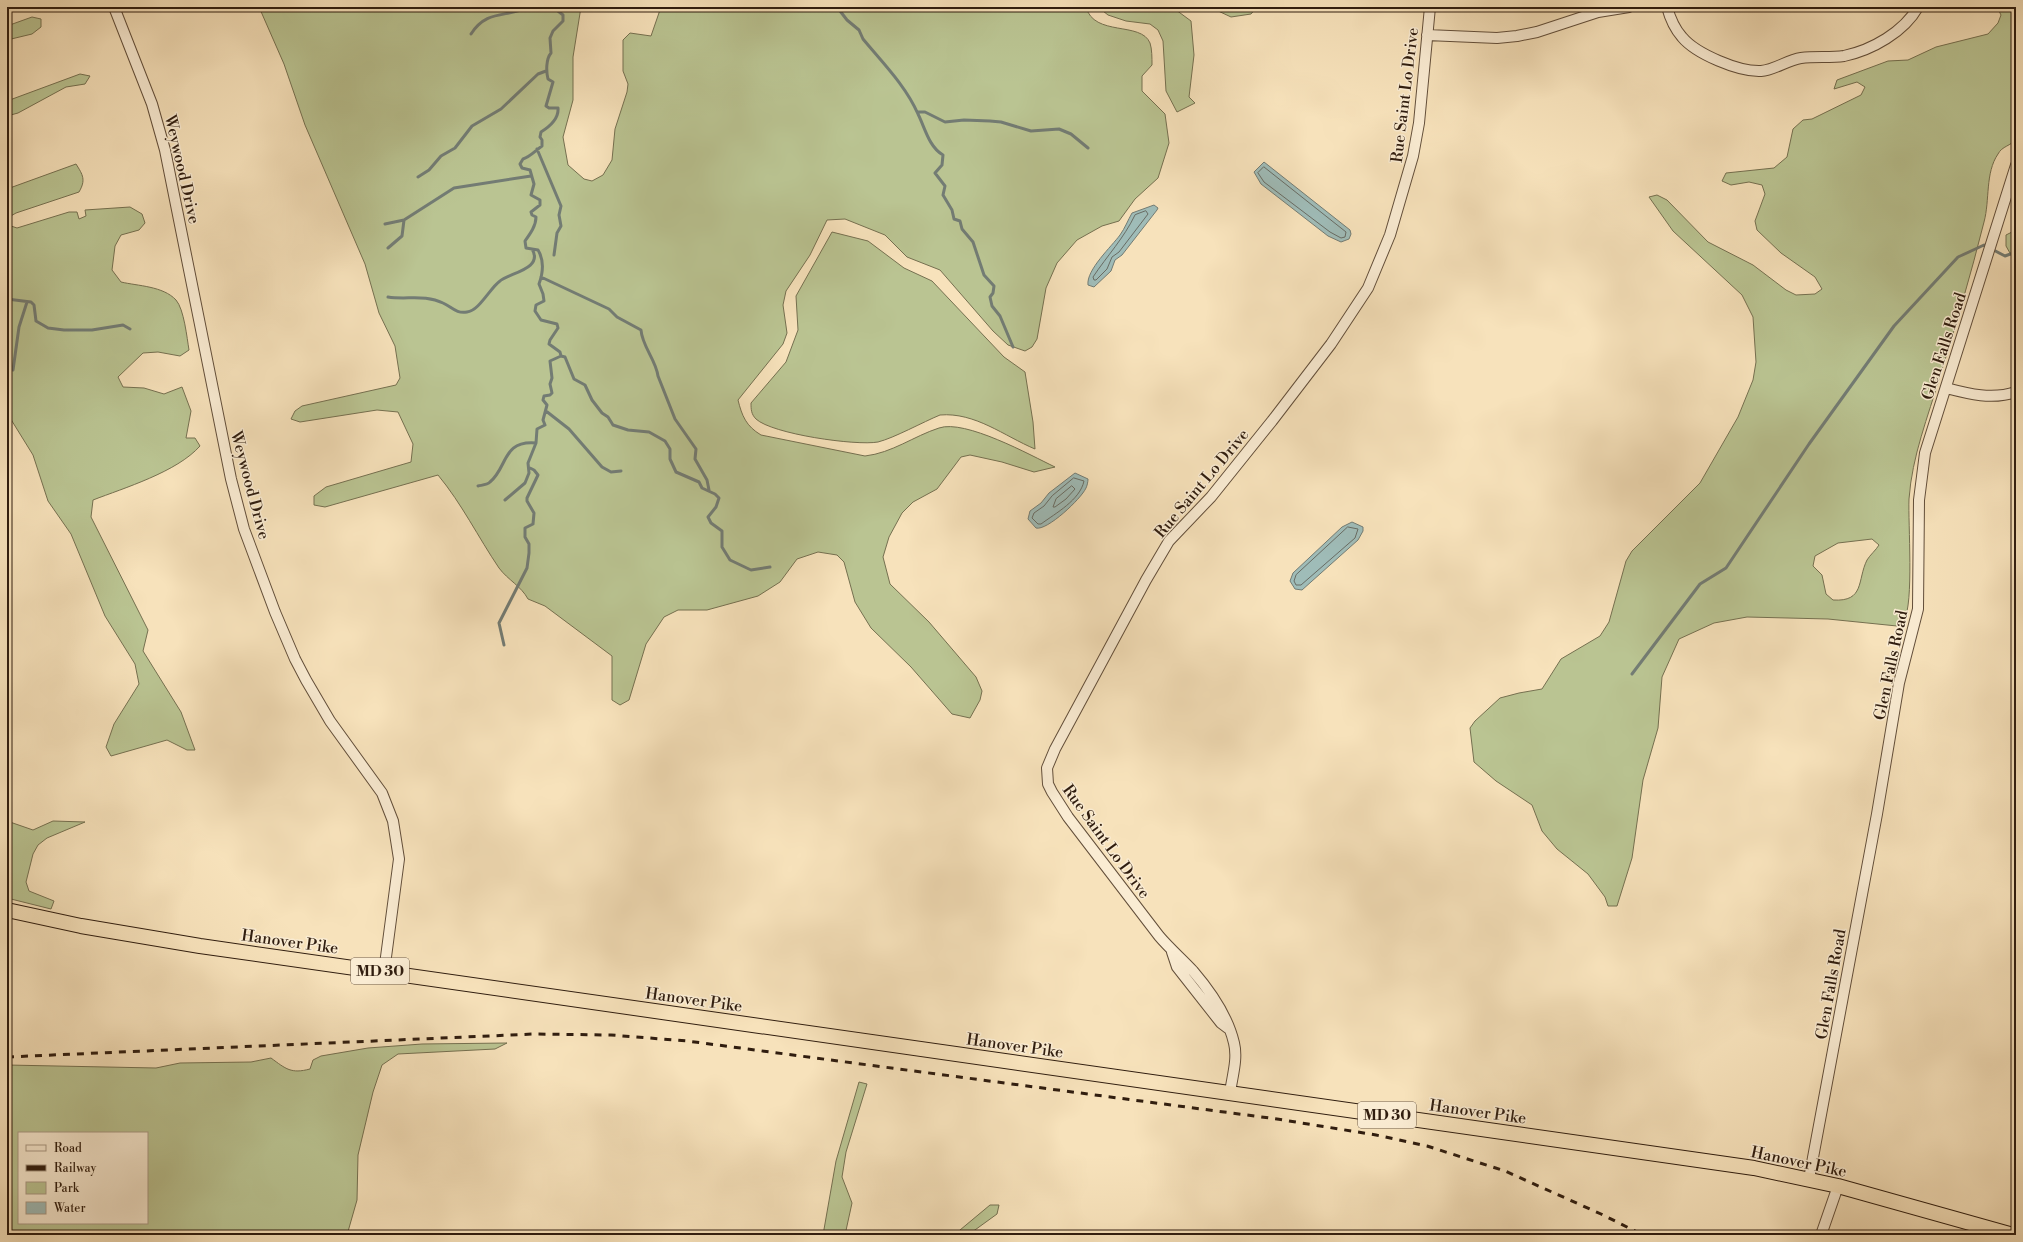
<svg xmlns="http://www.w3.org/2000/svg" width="2023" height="1242" viewBox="0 0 2023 1242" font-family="'Libre Bodoni',serif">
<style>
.green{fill:#bac492;stroke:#757050;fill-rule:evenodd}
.water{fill:#9fbcb8;stroke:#737c74}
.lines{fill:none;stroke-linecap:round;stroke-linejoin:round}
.shore{stroke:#686c64;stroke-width:1}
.stream{stroke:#737c74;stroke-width:3}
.minor-casing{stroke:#624e3a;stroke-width:12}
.highway-casing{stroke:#301d0f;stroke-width:16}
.minor{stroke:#faecd3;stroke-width:10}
.highway{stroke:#f7e2bb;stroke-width:14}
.rail{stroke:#301d0f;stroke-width:3;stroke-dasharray:7 7;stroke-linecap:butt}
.labels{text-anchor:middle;stroke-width:3;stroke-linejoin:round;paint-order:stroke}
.shield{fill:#faecd3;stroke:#6d5b4a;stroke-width:1}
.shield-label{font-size:15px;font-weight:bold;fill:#301d0f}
.street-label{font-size:16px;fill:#301d0f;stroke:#faecd3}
</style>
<rect width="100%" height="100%" fill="#f7e2bb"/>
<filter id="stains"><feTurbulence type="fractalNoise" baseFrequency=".005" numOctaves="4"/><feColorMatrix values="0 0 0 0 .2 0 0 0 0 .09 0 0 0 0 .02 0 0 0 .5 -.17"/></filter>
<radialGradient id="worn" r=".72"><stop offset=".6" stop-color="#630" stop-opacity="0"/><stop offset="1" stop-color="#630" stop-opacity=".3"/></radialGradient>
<!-- green -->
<path class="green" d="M259,7h322l-8,50v43l-10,37 5,28 16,14 8,2 11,-6 9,-15 3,-31 12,-37 1,-8 -5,-13v-31l7,-7 21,3 10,-29h425c8,30 55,14 64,36 2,6 2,15 2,22l-10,11v15l23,23 4,29 -11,35 -23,21 -16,22 -17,5 -25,14 -20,23 -11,25 -9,51 -5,8 -7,4 -17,-6 -15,-14 -53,-61 -33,-13 -22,-22 -40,-16 -18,1 -17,35 -24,36 -3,14 4,28 -4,11 -45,56c4,16 8,26 23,35l104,21c27,-3 49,-20 74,-28 26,-9 91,27 116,39l-21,5 -32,-10 -32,-7 -9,2 -24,32 -24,13 -11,11 -13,24 -6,20 7,27 39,38 47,55 6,14 -2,9 -10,18 -18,-4 -41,-47 -40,-39 -16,-26 -11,-40 -7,-7 -19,-3 -21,7 -17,23 -22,14 -51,14h-29l-14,7 -18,27 -17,56 -9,5 -8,-5v-44l-67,-50 -17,-7c-7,-13 -20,-19 -29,-31 -21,-31 -37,-64 -61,-93l-113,32 -11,-2v-9l12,-9 85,-25 2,-18 -15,-32 -21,-2 -77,12 -9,-3 4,-8 7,-5 94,-21 4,-7 -5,-32 -16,-33 -14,-49 -60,-139 -21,-61z
M1098,7h74l19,14 3,34 -5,42 6,6 -18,9 -11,-21 -3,-50 -5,-11 -8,-6 -24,-3 -18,-6z
M1215,7h42l-6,7 -20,3 -17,-8z
M1997,7h19v132c-5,7 -14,7 -18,15 -13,19 -8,46 -14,68 -13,52 -28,103 -44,154 -12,41 -28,80 -31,123 -1,24 5,105 -5,121 -2,2 -5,4 -7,6l-69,-7 -81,-2 -33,6 -35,16 -17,38 -4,51 -15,52 -11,78 -15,48h-9l-3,-9 -17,-23 -31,-25 -15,-18 -10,-26 -36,-24 -22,-19 -4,-34 5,-7 25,-23 19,-5 23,-4 19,-30 39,-23 9,-14 17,-61 6,-10 68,-68 38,-66 15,-37 3,-18 -3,-45 -11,-22 -69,-64 -24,-34 8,-2 10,5 41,42 45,23 33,25 10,5 19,-1 7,-5 -7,-12 -34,-24 -24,-23 -2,-9 10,-27 -3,-9 -13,-3 -18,3 -9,-4 4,-8 48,-5 13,-11 6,-28 10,-9 9,-1 49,-24 4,-8 -8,-5 -23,7 3,-9 51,-19 20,-1 28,-13 52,-13 10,-11 3,-8zM1872,539l7,6c-3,5 -9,10 -12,15 -10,20 -2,42 -34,40l-7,-6 -4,-19 -9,-9 2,-10 23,-13z
M32,17l9,2v8l-9,7 -25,6v-14z
M80,74l10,2 -5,8 -19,3 -48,26 -11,3v-15z
M76,164c7,11 10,16 3,28l-63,21 -7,4 -1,8 9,3 52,-16h8l2,7 7,-3 -1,-6 45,-3 12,7 3,9 -6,7 -18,5 -6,11 -3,24 9,12c17,4 42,4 55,18 8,9 11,38 13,50l-9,6 -22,-4 -15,1 -25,24 5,10 21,1 20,6 18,-7 9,24 -5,27h9l5,8c-23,26 -76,42 -107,54l-2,17 57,113 -5,21 38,61 14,38h-8l-20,-10 -56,16 -5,-9 8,-23 25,-40 -4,-20 -30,-48 -34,-82 -23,-33 -15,-46 -26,-42v-224z
M2016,230v32h-1l-9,-16v-11z
M832,232l36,9 36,27 28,13 72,76 21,15 8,50 2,27c-31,-13 -60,-37 -95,-34 -17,7 -46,23 -62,27 -22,4 -106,-8 -122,-23 -5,-5 -5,-10 -5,-16l35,-41 12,-32 -2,-34z
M7,821l26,9 20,-9 32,1 -38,16 -9,7 -5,9 -7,28 3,9 25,10 -3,8 -44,-11z
M507,1043l-12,6 -97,5 -16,11 -9,27 -15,63 -1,45 -10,35h-340v-170l149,3 24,-5 71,-1 20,-4c15,11 20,16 39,11l3,-9 8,-4 47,-8 54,-4zM19,1133h128v90h-128z
M859,1082l8,2 -21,68 -4,25 10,26 -7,32h-22l13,-74z
M990,1205h9l-2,9 -29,21h-14z"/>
<!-- water -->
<path class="water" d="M1264,162l86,68 1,4 -2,5 -8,3 -13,-6 -67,-52 -7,-12z
M1154,205l4,3 -1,2 -35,45 -7,5 -4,11 -17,16 -6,-2c-2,-15 24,-39 32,-50 5,-7 8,-15 12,-22z
M1075,473l13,6c0,3 -1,7 -2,9 -5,11 -39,43 -50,40l-8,-9 2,-8 11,-8 8,-10z
M1352,522l11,5v4l-5,9 -56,50 -7,-1 -5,-8 3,-8 49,-46z"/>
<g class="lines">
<!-- shore -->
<path class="shore" d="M1264,167l82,65 -1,5 -4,1 -11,-6 -66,-50 -6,-9z
M1146,211l2,3 -29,38 -7,5 -5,12 -11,11h-2l-1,-3c14,-21 31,-39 42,-62z
M1074,478l10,3c-4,19 -28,32 -43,43h-3l-6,-6 2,-5 10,-7 8,-10z
M1072,486l3,3 -9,10 -11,8h-2l3,-8z
M1348,527l10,2 -3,9 -54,47h-5l-2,-4 2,-6z"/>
<!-- stream -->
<path class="stream" d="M559,7l-1,4 5,4v6l-10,10 -3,7 1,15c-5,6 -5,18 -3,26l5,3 -7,24 3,2h9c1,11 -9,19 -17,24l-1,5 2,3v6c-7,5 -12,11 -19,13l-3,5 2,4 8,2 4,14 -3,11 9,5v5l-9,7 1,3 4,2c0,9 -6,17 -11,24l1,7 12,2c6,10 5,23 1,34l4,10 1,7 -8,4 -1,6 6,9 16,4 1,4 -8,12 -1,4 11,8 1,4 4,1 9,22 11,6 7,15 10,13 6,4 5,8 15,5 21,2 16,9 5,8v10l6,13 23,10 3,6 13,6 4,4 -3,9 -8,10 3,6 11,8v16l8,13 21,10 19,-3
M837,7l10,13 12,10 4,9c19,23 43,47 55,75 7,14 11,33 25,41l-1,10 -7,8 10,13 -2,9 9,15 2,9 6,2 2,8 11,13 11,33 10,11 -1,7 -3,4 2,9 8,10 13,31
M471,34c16,-25 35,-16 58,-27
M918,112h7l20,10 19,-2 26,1 11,1 30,9 28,-2 12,5 17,14
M537,149l24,57 -2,9 2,11 -4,7 -3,22
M418,177l11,-7 12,-14 14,-8 17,-22 29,-17 37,-35 8,-3
M385,224l19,-4 50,-32 77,-12
M388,248l14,-12 2,-16
M541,277l68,32 8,8 24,13c1,16 15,30 17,46l17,43 21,30 -1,10 12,21 2,10
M388,297c18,3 37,-3 55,6 9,4 13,11 24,9 12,-1 23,-24 33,-31 9,-8 44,-12 32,-32
M7,299l24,3 3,3 2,16 12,7 16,2h28l31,-5 7,4
M13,370l6,-43 8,-25
M546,411l23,18 33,38 9,5 10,-1
M478,486c4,-1 9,-1 12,-4 18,-15 12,-42 46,-39
M505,500l20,-17 4,-10 -1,-10 8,-20 1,-14 8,-4 -2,-5 4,-15 -4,-5 1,-4 6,-1 2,-2 -2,-9 2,-6 -2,-17 11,-5
M504,645l-5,-22 28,-55 2,-15v-9l-4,-7v-9l8,-4 1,-11 -7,-12v-3l11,-23 -4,-5 -4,-2
M1632,674l68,-90 26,-16 83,-124 85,-118 64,-69 26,-12 21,11 11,-4
M7,719l2,23"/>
<!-- minor casing -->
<g class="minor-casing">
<path id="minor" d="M114,7l38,97 13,46 66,329 13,50 31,83 20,47 11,21 24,41 52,72 11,28 6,38 -15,113
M1667,7c3,11 7,21 15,30 14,17 57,35 79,34 14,-1 26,-11 40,-13 14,-2 29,0 43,-2 28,-6 60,-24 74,-49
M1427,35l70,3 20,-2 20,-4 61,-20 31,-5
M1946,388c23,6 46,12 70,4
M1172,952l5,15 44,56 8,6
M1230,1093c2,-16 8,-34 4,-50 -6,-26 -23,-51 -41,-72 -11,-12 -23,-22 -34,-35l-91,-119 -16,-25 -4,-8 -1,-16 8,-19 91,-169 23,-39 42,-44 61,-76 59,-77 37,-56 22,-53 23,-79 6,-33 11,-116
M1809,1179l68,-365 22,-131 19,-74 1,-109 6,-47 91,-288
M1821,1235l17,-49"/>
</g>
<!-- highway casing -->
<g class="highway-casing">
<path id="highway" d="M7,910l74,16 119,20 1554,222 84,18 175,49"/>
</g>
<!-- minor -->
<use href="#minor" class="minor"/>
<!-- highway -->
<use href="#highway" class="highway"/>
<!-- rail -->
<path class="rail" d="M7,1057l527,-23 77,1 76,6 590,78 99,16 51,11 78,25 96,43 42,21"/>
</g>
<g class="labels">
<!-- shield labels -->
<g class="shield">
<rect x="351" y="958" width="58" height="26" rx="3"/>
<rect x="1358" y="1102" width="58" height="26" rx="3"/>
</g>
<g class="shield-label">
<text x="380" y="976">MD 30</text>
<text x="1387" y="1120">MD 30</text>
</g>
<!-- street labels -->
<g class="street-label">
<text transform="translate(1404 95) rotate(-83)" y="6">Rue Saint Lo Drive</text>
<text transform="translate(183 169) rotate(77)" y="6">Weywood Drive</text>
<text transform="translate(1943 346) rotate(-72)" y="6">Glen Falls Road</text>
<text transform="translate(1201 483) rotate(-50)" y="6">Rue Saint Lo Drive</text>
<text transform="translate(251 485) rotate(75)" y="6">Weywood Drive</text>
<text transform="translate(1890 665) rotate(-78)" y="6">Glen Falls Road</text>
<text transform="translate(1107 841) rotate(54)" y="6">Rue Saint Lo Drive</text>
<text transform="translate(290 941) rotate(8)" y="6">Hanover Pike</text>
<text transform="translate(1830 984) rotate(-80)" y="6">Glen Falls Road</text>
<text transform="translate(694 999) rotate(8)" y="6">Hanover Pike</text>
<text transform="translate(1015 1045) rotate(8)" y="6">Hanover Pike</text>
<text transform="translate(1478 1111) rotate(8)" y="6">Hanover Pike</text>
<text transform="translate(1799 1161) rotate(12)" y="6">Hanover Pike</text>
</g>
</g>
<!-- margin -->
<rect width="2023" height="1242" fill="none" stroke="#f7e2bb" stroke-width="24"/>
<rect x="8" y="8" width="2007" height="1226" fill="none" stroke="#301d0f" stroke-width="2"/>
<rect x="12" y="12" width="1999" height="1218" fill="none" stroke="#301d0f"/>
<!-- legend -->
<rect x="18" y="1132" width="130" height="92" fill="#faecd3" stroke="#a99985"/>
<rect x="26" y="1145" width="20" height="6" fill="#faecd3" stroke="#a99985"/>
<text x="54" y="1152" font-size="12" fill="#301d0f">Road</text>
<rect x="26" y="1165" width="20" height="6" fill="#301d0f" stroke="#a99985"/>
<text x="54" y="1172" font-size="12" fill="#301d0f">Railway</text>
<rect x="26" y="1182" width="20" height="12" fill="#bac492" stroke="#a99985"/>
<text x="54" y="1192" font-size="12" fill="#301d0f">Park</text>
<rect x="26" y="1202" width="20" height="12" fill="#9fbcb8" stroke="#a99985"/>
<text x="54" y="1212" font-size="12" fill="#301d0f">Water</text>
<rect width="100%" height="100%" filter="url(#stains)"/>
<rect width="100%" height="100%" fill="url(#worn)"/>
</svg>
